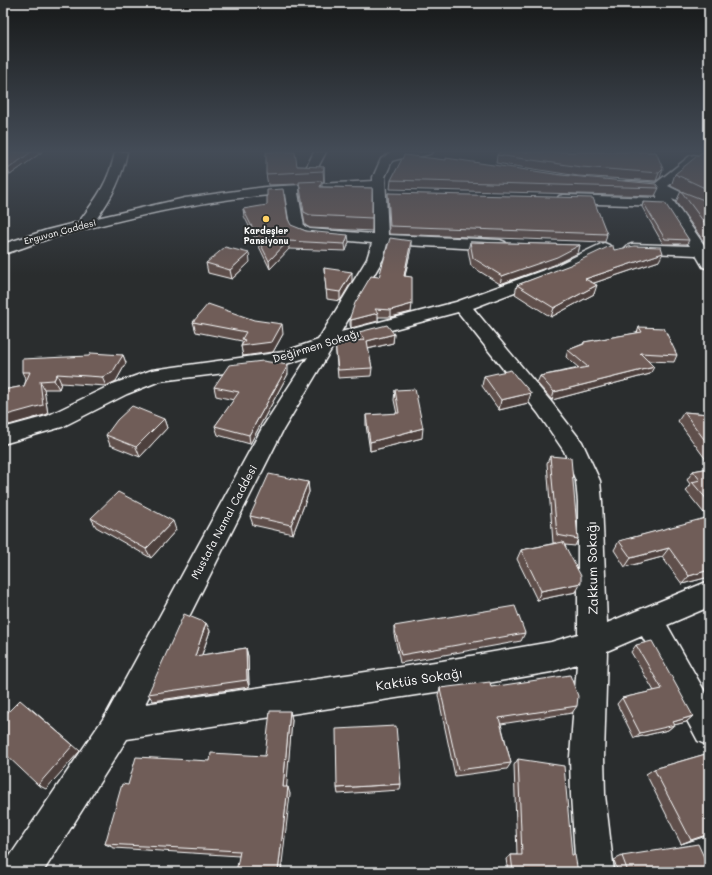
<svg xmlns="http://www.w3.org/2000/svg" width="712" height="875" viewBox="0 0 712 875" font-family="Mali,sans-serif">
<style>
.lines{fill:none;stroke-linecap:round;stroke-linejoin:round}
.minor-casing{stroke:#fff;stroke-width:3}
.minor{fill:#2a2d2e;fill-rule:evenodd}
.wall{fill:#5f504c;stroke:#fff}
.shaded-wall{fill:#4e413e;stroke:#fff}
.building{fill:#6f5d58;stroke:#fff}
.poi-dot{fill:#ffd166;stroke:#2a2d2e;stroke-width:1.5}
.labels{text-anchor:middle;stroke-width:4;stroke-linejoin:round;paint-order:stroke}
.far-poi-label{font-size:9px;font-weight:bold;fill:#fff;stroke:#2a2d2e}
.far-street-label{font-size:9px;fill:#fff;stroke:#2a2d2e}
.street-label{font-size:11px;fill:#fff;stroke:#2a2d2e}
.near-street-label{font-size:13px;fill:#fff;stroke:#2a2d2e}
</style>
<rect width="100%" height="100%" fill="#2a2d2e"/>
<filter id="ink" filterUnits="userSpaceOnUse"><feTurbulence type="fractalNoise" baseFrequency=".025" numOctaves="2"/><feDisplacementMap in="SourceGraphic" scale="8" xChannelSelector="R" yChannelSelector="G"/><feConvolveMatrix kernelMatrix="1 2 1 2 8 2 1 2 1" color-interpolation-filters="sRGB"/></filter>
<g filter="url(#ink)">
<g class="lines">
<!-- minor casing -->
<g class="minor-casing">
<path id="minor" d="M115,152h12c-5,26 -15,45 -30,66l88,-20 80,-11 108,-6v-4l8,-18 10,-7h42c-6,6 -30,4 -41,9l-7,16 3,58 112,5 5,2 3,3 -3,3 -5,2 -113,-6 -4,15 -42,73 115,-30 99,-36 44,-21 5,-2 5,2 3,3 -3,3 -42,21 -94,36 79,95 30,39 18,39 2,21 5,121 102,-42v26l-42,18 42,74v47l-11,-5 -56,-105 -35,15 -3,106 1,38 9,77h-38l-5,-77 -1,-38 7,-93 -26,8 -109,19 -315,48 -84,133h-40l5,-13 99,-146 155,-285 46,-71 -22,7 -22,4 -104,13 -33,13 -65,33 -59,17v-16l44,-12 66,-32 39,-14 131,-18 35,-12 49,-81 5,-16 -65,-6 -14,-5 -3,-6 -5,-32c-77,4 -153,23 -227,42 -19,5 -36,13 -55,18v-10l44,-14 32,-8c17,-23 30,-40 36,-70zM373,189v45l-63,-5 -6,-3 -6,-33zM458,312l80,101 26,38 12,30 2,21v132l-27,8 -109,19 -297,43 138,-274 49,-82 25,-9z
M314,152h12l-10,19h-8l-2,-3z
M694,155l4,1 2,3 -2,3 -30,24 41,20v9l-37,-16 37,53v17l-6,-2 -7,-12 -69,-3 -3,-3 3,-3 5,-2 58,2 -26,-40 -100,-3 -5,-1 -2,-3 2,-3 5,-1 94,3 -4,-7 -31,-3 -2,-3 2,-3 5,-1 28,2 34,-27z"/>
</g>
<!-- minor -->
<use href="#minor" class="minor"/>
</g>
<!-- wall -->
<path class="wall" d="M3,152h39l-32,23h-7z
M656,152l4,26 -4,3 -78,-5 -82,-13 1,-8z
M709,152v97l-33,-47 5,-11 4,2 -14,-7 4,-12z
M297,166l27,1v15h-2v5l50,1v43l-62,-3 -5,-3 -5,-31 -1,-10 -31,1 -2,-11z
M561,175l98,13 -4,8 -265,-7 1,-9z
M388,193l219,41 -2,8 -216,-8 -1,-34z
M643,202l46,38 -2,4h-24l-21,-37z
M243,209l63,22 43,11 -3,9 -57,-2 -19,20 -26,-53z
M470,242l110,3 -2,8 -24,12 -54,19 -29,-18 -3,-16z
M411,248l-6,28 6,36 -20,5h-13v4l-27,7 -1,-3v-8l29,-40z
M614,250l45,11 -65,22v11l-43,23 -36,-23 2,-9z
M250,262l-18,17 -24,-6 -2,-10z
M324,268l28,13 -12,20 -13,-2z
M193,322l90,12 -10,18 -30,4 -2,-10 1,-2v-3l-46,-9z
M639,327l38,28 -3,7 -26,-1 2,13 -98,26 -15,-17 3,-7 39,-8 -13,-11 2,-7 15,-6 1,-2 53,-9z
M359,332l35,2 -1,9 -25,6 4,19 -1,8 -33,2 -3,-36 24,-1z
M123,355l3,8 -10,18 -10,5 -45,-3 -2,6h-15l4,25 -39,11 -3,-4 -3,1v-32l21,-4 2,-6 -4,-8z
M288,374l-38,70 -32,-9 -3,-9 19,-26 -18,-4 -2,-9z
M484,376l33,2 14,15 -3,10 -29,7 -17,-24z
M395,390l27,48 -52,13 -4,-26v-10l31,-1 -3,-14z
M684,412l25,2v50l-31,-43z
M164,419l3,9 -27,29 -30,-12 -4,-10z
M550,456l28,83 -3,7 -10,-1 11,47 -39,8 -20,-41 4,-9 35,-7h-3l-6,-80z
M709,468v109l-27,7 -20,-27 -37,10 -11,-17 5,-9 89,-23 -22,-27 4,-7 -3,-4 6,-9z
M308,482l1,10 -16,42 -40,-9 -3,-9z
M91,518l85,12 -25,28 -55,-31z
M206,623l4,8 -8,24 44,-7 2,8 1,31 -96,14 -5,-7z
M394,626l131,7 -4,8 -121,22 -6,-29z
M636,645l57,71 -7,6 -12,3 -6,5 -34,8 -17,-34 5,-6 32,-7 -23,-39z
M491,687l86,19 -5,7 -71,11 10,39 -4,6 -52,7 -17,-81 2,-7z
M290,711l2,9 -6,67 4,7 -51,62 -125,-8 -9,-4 23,-59 82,-24 55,-5z
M709,753v82l-28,9 -35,-70 8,-5z
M518,759l54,96 6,17h-70l-2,-13 5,-4h6l-3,-90z
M401,784l-1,6 -62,4 -1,-6z
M622,856l87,16h-91l-4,-12z"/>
<!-- shaded-wall -->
<path class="shaded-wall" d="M31,152h11l-32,23 -2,-6z
M324,167v15l-1,-11z
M663,169l-3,9 -4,3 3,-8z
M348,235l1,7 -3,9 -1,-7z
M288,241l1,8 -19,20 -1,-8z
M411,241v7l-8,36 1,-8z
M580,245l-2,8 -24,12 -54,19 2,-8z
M249,253l1,9 -18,17 -2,-9z
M663,253l-4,8 -77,26 3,-8z
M352,272v9l-12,20v-9z
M597,285l-3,9 -43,23 3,-9z
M412,304l-1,8 -20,5v-7z
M378,313v8l-27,7v-8z
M282,324l1,10 -10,18 -30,4 -2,-10z
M394,334l-1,9 -26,6v-8z
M123,355l3,8 -10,18 -10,5 -4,-9z
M288,365v9l-38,70 -1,-9z
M654,367l-4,7 -98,26 2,-8z
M57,374l4,9 -2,6 -5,-9z
M40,381l4,8 4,25 -39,11 -3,-4 -3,1v-10z
M531,393l-3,10 -29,7 2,-10z
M164,419l3,9 -27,29 -4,-10z
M423,428l-1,10 -52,13v-9z
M308,482l1,10 -16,42 -2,-9z
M173,521l3,9 -25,28 -5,-9z
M669,548l-7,9 -37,10 6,-9z
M709,570v7l-27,7 7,-8z
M581,583l-5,9 -39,8 4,-9z
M206,623l4,8 -11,32 -4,-7z
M246,648l2,8 1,31 -2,-7z
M28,706l52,45 -34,38 -8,-4z
M290,711l2,9 -6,74 -3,-7z
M693,716l-7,6 -12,3 -6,5 -34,8 6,-5 33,-11z
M288,787l2,7 -9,78h-3z
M709,834v1l-28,9 10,-4z
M3,844l7,7 -7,9z"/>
<!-- building -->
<path class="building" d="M3,152h28l-23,17h-5z
M266,152h29l2,14 27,1 -1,4 -57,3z
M499,152h157l7,17 -4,4 -78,-6 -84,-12z
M702,152h7v38l-34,-16z
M404,155l42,5v-2l115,17 95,9 3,4 -268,-8z
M322,181l-2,6 52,1v30l-62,-3 -6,-3 -5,-30z
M283,189l5,30 3,6 15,6 42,4 -3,9 -57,-3 -19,20 -26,-52 24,-4v-15z
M681,191l28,11v27z
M388,193l205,5 14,36 -217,-8z
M643,202l22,1 24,37 -24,-1z
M390,238l21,3 -7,35 8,1v27l-21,6 -16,-1 3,4 -27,7 -1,-3 5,-14 16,-27 8,1z
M470,242l110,3 -23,12 -55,19 -29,-18z
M610,246h3l1,4 20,-4 27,1 2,6 -78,26 12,6 -43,23 -37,-23 53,-20z
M225,247l24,6 -19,17 -24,-7z
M324,268l28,4 -12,20 -14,-2z
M208,304l46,16 28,4 -10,18 -31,4 4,-6 -3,-1 4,-7 -53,-10z
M387,325l7,9 -27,7 5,27 -34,2 -3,-28 30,-2 -6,-8z
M639,327l25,1 13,27 -37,-2 14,14 -100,25 -14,-16 48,-9 -20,-17 16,-6v-2l58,-10z
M91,353l32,2 -11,18 -10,4 -45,-3 -3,6 -14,1 3,24 -40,11v-26l21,-4 6,-14h-8v-13l67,-3z
M263,361l25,4 -39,70 -34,-9 24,-34 -25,-5 15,-22z
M511,370l6,8h1l13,15 -30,7 -17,-24z
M415,389l8,39 -53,14 -4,-27 33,-2 -4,-23z
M132,406l32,13 -28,28 -30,-12 11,-15z
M684,412l25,2v32z
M550,456l21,2 7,81 -21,-4z
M709,468v34l-17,-20 8,-2 -7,-9z
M269,474l39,8 -17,43 -41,-9z
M118,492l55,29 -27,28 -55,-31z
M709,517v53l-20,6 -20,-28 -38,10 -12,-17z
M563,542l18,34v7l-40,8 -20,-41z
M515,606l10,27 -124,22 -7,-29z
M184,614l22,9 -11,33 51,-8 1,32 -99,14z
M652,641l41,75 -20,6 2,3 -35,8 -18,-35 40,-9 -26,-44z
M570,675l8,21 -1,10 -78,12 12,45 -53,7 -18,-82 50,-6 1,5z
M20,700l53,45 -35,40 -35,-33v-36h1z
M270,711h20l-7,76h5l-10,85h-42l4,-21 -135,-7 17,-60 6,1 8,-28 74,4 1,-8 54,3z
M396,726l5,58 -64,4 -1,-59z
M709,753v81l-18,6 -37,-71z
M518,759l46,7 8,89h3l3,17h-65l-2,-17h11z
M698,844l11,24v4h-81l-6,-16z"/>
</g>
<!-- sky -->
<linearGradient id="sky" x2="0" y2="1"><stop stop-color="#171919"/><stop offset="0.55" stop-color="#444c57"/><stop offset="1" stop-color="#444c57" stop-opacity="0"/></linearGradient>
<rect width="712" height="275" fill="url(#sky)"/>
<!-- markers -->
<circle class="poi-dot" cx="266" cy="219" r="4"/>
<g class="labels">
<!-- far-poi labels -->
<g class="far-poi-label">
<text x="266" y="234">Kardeşler<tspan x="266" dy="10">Pansiyonu</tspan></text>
</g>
<!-- far-street labels -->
<g class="far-street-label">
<text transform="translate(60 232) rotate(-15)" y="3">Erguvan Caddesi</text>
</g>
<!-- street labels -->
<g class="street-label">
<text transform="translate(316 346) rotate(-17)" y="4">Değirmen Sokağı</text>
<text transform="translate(224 522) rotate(-62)" y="4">Mustafa Namal Caddesi</text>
</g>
<!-- near-street labels -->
<g class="near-street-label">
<text transform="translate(592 568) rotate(-91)" y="5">Zakkum Sokağı</text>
<text transform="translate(419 679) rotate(-9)" y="5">Kaktüs Sokağı</text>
</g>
</g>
<!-- margin -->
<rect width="712" height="875" fill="none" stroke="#2a2d2e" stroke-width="16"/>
<rect x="8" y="8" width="696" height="859" fill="none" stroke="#fff" stroke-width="1.5" filter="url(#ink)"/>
</svg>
